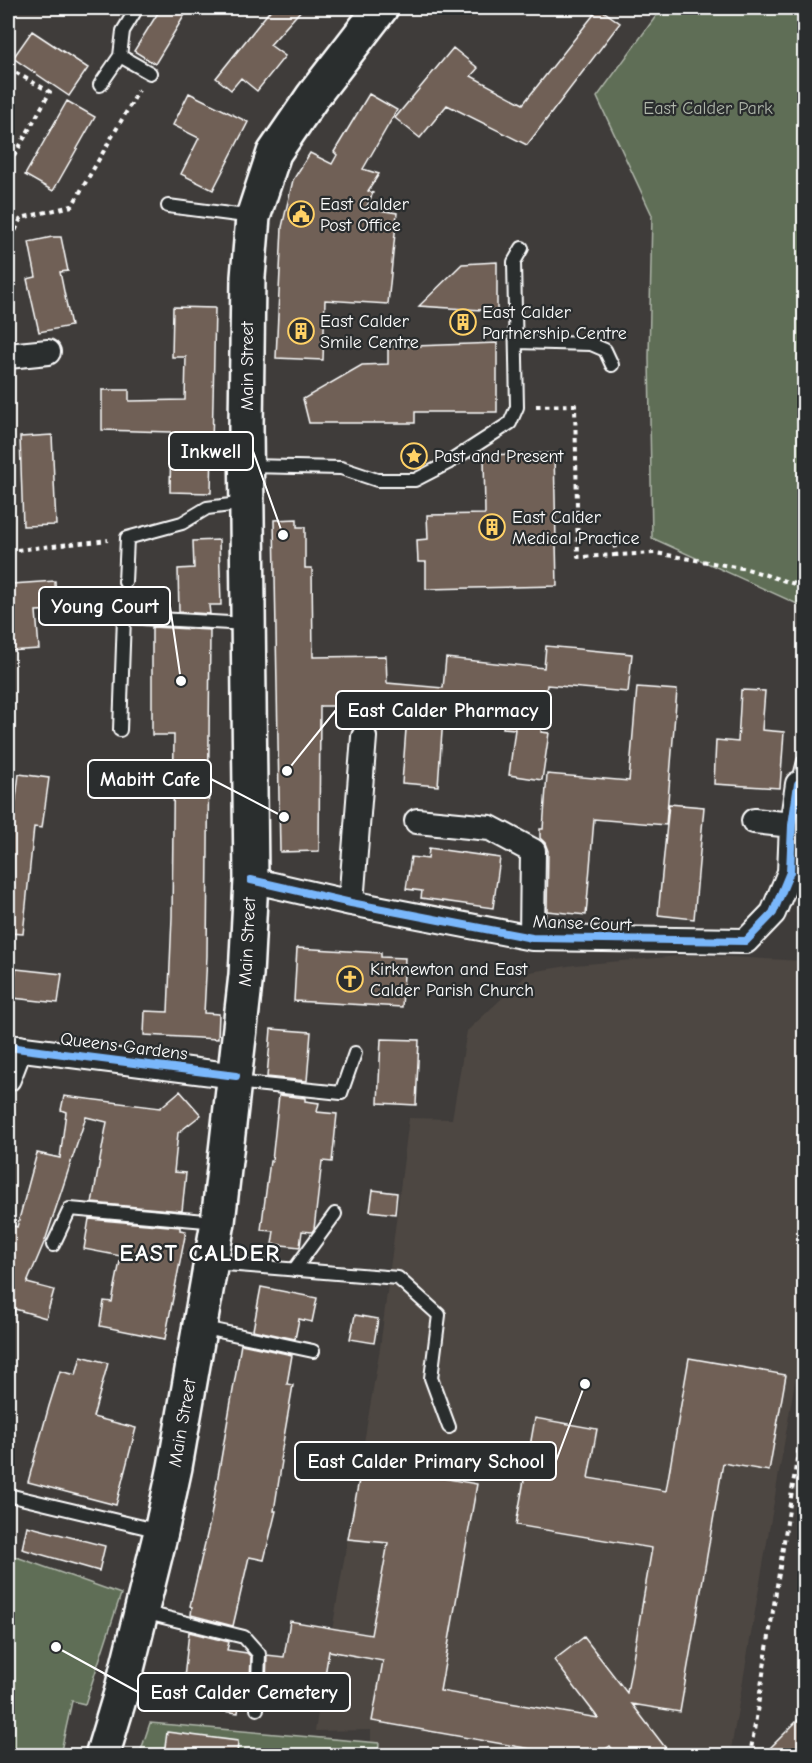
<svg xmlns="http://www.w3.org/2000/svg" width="812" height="1763" viewBox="0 0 812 1763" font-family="'Comic Neue',sans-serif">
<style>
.built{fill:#4d4742}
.green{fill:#5f6e56;stroke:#afb6aa;stroke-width:1.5}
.building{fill:#6f6056;stroke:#fff;stroke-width:1.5}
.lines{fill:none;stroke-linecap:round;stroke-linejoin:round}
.lane-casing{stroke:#fff;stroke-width:16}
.street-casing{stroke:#fff;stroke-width:28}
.secondary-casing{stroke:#fff;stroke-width:38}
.path{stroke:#fff;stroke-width:4;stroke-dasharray:4.5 4.5;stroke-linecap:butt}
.lane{stroke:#2a2d2e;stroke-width:12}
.street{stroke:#2a2d2e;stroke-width:24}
.secondary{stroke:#2a2d2e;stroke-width:33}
.cycleway-casing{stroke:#2a2d2e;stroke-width:11}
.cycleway{stroke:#7ab7fb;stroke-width:8}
.labels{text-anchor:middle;stroke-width:4.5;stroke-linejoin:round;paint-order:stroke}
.park-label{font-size:18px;fill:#afb6aa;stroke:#2a2d2e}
.poi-label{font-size:18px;fill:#fff;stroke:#2a2d2e;text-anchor:start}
.street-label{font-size:18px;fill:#fff;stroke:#2a2d2e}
.district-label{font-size:24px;font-weight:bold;letter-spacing:1.5px;fill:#fff;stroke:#2a2d2e}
.leader{fill:none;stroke:#fff;stroke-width:2}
.callout-dot{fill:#fff;stroke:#2a2d2e;stroke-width:2}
.callout{fill:#2a2d2e;stroke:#fff;stroke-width:2}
.callout-label{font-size:20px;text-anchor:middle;font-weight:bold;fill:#fff}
</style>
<rect width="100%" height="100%" fill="#3f3c3a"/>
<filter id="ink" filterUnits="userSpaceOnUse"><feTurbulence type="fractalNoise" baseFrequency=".0167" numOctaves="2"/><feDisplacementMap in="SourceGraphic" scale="12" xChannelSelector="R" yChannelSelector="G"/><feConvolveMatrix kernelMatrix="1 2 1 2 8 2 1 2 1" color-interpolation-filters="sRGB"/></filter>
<g filter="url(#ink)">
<!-- built -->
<path class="built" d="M692,955l112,6v368l-74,426h-359v-25l-56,1 65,-383 29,-230 43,1 15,-88 63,-59 44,-7z"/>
<!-- green -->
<path class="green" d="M668,8h136v599l-152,-69 -3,-180 3,-143 -55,-118 59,-81z
M8,1554l113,40 -36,110 -13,-3 -12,54h-52z
M150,1723l229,20 -1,12 -239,1z"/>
<!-- building -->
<path class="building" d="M161,8h28l-34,56 -21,-13z
M272,8h31l-33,37 15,11 -28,35 -16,-13 -10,12 -15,-12z
M599,8l21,15 -93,122 -80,-40 -27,33 -25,-20 58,-70 25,20 -7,8 52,28z
M32,31l56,37 -19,28 -56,-38z
M189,93l59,29 -35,68 -32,-16 18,-36 -26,-13z
M369,94l28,16 -34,59 16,5 -11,17 5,2 -7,15 31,5 -9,91 -63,-4 -2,60 -47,-2 6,-131 11,-47 17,-27 22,11 5,-9 -3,-3z
M67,101l28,16 -42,74 -28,-16z
M52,237h9l7,34 -8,1 11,54 -32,6 -12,-53 9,-2 -7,-35z
M497,262v49l-78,-5 43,-42z
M173,307l42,1 -4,185 -41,-1 1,-60 -69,-2v-40h27v11l56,-1 1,-43h-14z
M497,343v69h-82v11h-106l-6,-24 59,-34 26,-1v-17z
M52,435l4,90 -33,1 -3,-89z
M554,453l3,133 -131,3v-27h-8l-1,-22 11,-1 -1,-24 58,-1 -1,-59z
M297,519v8h8v41h7l1,89 73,-1 1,27 56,5 3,-30 98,10 2,-22 86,8 -4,38 -81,-7 -6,47 8,1 -7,47 -33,-5 6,-46 -12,-1 3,-28 -52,-6v11h-10l-6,81 -36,-3 4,-54h-9l2,-23h-79l-1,145 -39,1 -6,-332z
M219,540l2,65h-12l1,9 -31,-2 -1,-43 16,-1 -1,-27z
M55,581l1,29 -20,1 3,38 -31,2v-33h6l-2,-34z
M152,627l58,3 -3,326 -3,57 15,1 -1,25 -74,-4 1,-24 23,1 4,-95 2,-182h-22z
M637,687l40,3 -11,135 -72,-6 -8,96 -39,-4 1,-60 -3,-8 -5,-5v-9h3l4,-55 82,7z
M741,690l24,1 -3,39 22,2 -4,56 -66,-4 2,-44 22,2z
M19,774l30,4 -7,50 -8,-1 -11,107 -15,-1v-70z
M669,804l35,3 -10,112 -36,-4z
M429,848l71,10 -7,50 -72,-10 1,-7 -16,-2 5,-32 17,2z
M297,948l84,5v4l24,1 -3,49 -108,-6z
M16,969l46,5 -4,29 -45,-5z
M271,1029l40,3 -4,49 -40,-4z
M381,1039l38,1 -3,65 -38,-2z
M180,1091l21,24 -23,18 -4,39 12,1 -4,38 -90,-8 15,-81 -21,-5 -40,121 -19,45 27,7 -8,28 -31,-9 -7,19v-104l9,3 20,-74 23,5 6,-46 -5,-2 3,-14 96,12z
M279,1095l26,3v3l14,2 -2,9 20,2 -5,48 -10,-1 -8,68 -2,3 -10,-1 -2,16 -28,-3 2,-13 -13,-1 9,-69h2z
M373,1190l24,3 -2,21 -25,-3z
M89,1219l91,8v3l6,1 -21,108 -65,-13 4,-25 8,1 9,-46 -37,-7z
M261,1287l56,11 -5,24 -13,-3 -4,20 -42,-9z
M355,1315l23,4 -4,24 -24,-4z
M241,1344l51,11 -5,29 6,1 -13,75 2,1 -8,50h2l-12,49 -15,-3 -16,69 -42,-11 1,-8 -2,-1 20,-84z
M81,1356l27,7 -15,54 43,11 -20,77 -88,-23 21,-76 11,-35 16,4z
M689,1358l97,17 -17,96 -46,-8 -43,249 -48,-8 39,51h-54l-7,-9 -13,9h-32l-193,-34 11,-60 -54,-10 -5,30 -21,-4 -2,13 -35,-6 1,-29 17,2 6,-36 81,14 17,-92 -40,-4 14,-75 115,20 -37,207 158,27 -44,-58 30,-23 43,56 25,-145 -136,-23 19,-107 62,11 -9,49 78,13z
M27,1526l78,20 -6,25 -77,-22z
M189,1632l40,10 -2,8 20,3 4,4 -1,24 -8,-1 -4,33 -57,-7z
M804,1714v41h-41z
M167,1732l71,9 -1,14h-73z"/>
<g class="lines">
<!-- lane casing -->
<g class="lane-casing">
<path id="lane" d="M120,56l30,17
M100,85l20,-29 3,-25 14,-23
M168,206l85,11
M517,342l74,2 14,6 7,15
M248,466l93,2 36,12h38l33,-17 62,-40 7,-16 -3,-145 8,-14
M125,582l2,-44 55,-15 25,-15 39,-5
M120,730l4,-113 123,7
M798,784l6,-23
M235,1082l106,11 14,-40
M53,1245l17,-36 147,13
M213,1263l185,15 41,37 -8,63 18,49
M294,1270l41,-56
M200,1327l113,24
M8,1495l152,36
M143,1612l101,25 15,17 -2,55"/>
</g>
<!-- street casing -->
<g class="street-casing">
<path id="street" d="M8,356l40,-4
M417,821l73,7 43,23 -1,87
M754,821l38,4
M251,880l100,23 181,35 214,3 27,-28 17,-41 2,-47 6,-41
M351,903l13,-166
M8,1047l228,29
M8,1079l12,-31"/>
</g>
<!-- secondary casing -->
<g class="secondary-casing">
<path id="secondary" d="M102,1756l19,-63 40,-161 14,-65 43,-245 28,-247 5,-95 -5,-453 2,-150 5,-60 21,-64 39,-57 68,-88"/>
</g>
<!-- path -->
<path class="path" d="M8,68l42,24 -42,75
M8,247l13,-29 51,-12 67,-116
M536,406l39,-1 3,152 38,-2
M613,535l3,20 40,-2 91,16 57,18
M8,551l100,-11
M750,1756l54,-341"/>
<!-- lane -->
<use href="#lane" class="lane"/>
<!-- street -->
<use href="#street" class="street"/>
<!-- secondary -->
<use href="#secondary" class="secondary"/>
<!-- cycleway casing -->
<g class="cycleway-casing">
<path id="cycleway" d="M251,880l100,23 181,35 214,3 27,-28 17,-41 2,-47 6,-41
M8,1047l228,29"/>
</g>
<!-- cycleway -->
<use href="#cycleway" class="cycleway"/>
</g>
</g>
<!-- icons -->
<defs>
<g id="civic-ring" transform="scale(1.35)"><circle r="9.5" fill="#2a2d2e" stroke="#ffd166" stroke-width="1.5"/><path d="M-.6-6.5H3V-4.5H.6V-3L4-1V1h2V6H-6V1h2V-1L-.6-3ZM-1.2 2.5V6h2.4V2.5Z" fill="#ffd166"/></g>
<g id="building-ring" transform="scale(1.35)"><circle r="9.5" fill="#2a2d2e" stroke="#ffd166" stroke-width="1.5"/><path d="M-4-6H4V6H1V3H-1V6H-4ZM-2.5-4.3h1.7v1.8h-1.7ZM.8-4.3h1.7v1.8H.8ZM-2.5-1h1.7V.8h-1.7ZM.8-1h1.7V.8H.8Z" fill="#ffd166"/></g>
<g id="sight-ring" transform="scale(1.35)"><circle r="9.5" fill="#2a2d2e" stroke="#ffd166" stroke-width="1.5"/><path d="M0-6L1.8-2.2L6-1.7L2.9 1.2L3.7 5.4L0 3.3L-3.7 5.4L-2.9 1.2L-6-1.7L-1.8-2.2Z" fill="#ffd166"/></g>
<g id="church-ring" transform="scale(1.35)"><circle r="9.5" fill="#2a2d2e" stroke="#ffd166" stroke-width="1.5"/><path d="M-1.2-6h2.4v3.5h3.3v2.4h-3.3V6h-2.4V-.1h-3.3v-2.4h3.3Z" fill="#ffd166"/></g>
</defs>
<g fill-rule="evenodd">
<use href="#civic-ring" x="301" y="214"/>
<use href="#building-ring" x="463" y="322"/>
<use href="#building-ring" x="301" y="331"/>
<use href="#sight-ring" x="414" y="456"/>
<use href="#building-ring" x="492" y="527"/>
<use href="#church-ring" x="350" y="979"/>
</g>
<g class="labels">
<!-- park labels -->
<g class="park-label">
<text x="708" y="114">East Calder Park</text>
</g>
<!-- poi labels -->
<g class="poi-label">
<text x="320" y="210">East Calder<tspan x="320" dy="21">Post Office</tspan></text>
<text x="482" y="318">East Calder<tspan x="482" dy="21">Partnership Centre</tspan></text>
<text x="320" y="327">East Calder<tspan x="320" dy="21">Smile Centre</tspan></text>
<text x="434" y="462">Past and Present</text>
<text x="512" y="523">East Calder<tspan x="512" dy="21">Medical Practice</tspan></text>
<text x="370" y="975">Kirknewton and East<tspan x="370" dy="21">Calder Parish Church</tspan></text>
</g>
<!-- street labels -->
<g class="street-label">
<text transform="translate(247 366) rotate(-90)" y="6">Main Street</text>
<text transform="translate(582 923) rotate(2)" y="6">Manse Court</text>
<text transform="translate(247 942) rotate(-87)" y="6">Main Street</text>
<text transform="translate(124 1046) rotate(7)" y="6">Queens Gardens</text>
<text transform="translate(182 1423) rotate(-80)" y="6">Main Street</text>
</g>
<!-- district labels -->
<g class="district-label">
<text x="200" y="1261">EAST CALDER</text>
</g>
</g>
<!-- callouts -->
<path class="leader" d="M283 535L253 451M181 681L170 606M287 771L336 710M284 817L211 779M585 1384L556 1461M56 1647L138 1692"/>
<g class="callout-dot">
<circle cx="283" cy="535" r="6"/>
<circle cx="181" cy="681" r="6"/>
<circle cx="287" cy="771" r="6"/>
<circle cx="284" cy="817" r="6"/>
<circle cx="585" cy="1384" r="6"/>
<circle cx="56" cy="1647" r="6"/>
</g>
<g class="callout">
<rect x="169" y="432" width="84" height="38" rx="6"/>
<rect x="39" y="587" width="131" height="38" rx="6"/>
<rect x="336" y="691" width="215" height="38" rx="6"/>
<rect x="88" y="760" width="123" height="38" rx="6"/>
<rect x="295" y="1442" width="261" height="38" rx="6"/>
<rect x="138" y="1673" width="212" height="38" rx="6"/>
</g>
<g class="callout-label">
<text x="211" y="458">Inkwell</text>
<text x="105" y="613">Young Court</text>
<text x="443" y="717">East Calder Pharmacy</text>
<text x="150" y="786">Mabitt Cafe</text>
<text x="426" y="1468">East Calder Primary School</text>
<text x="244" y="1699">East Calder Cemetery</text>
</g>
<!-- margin -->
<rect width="812" height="1763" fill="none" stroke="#2a2d2e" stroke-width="30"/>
<rect x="15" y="15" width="782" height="1733" fill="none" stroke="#fff" stroke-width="2" filter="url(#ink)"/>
</svg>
